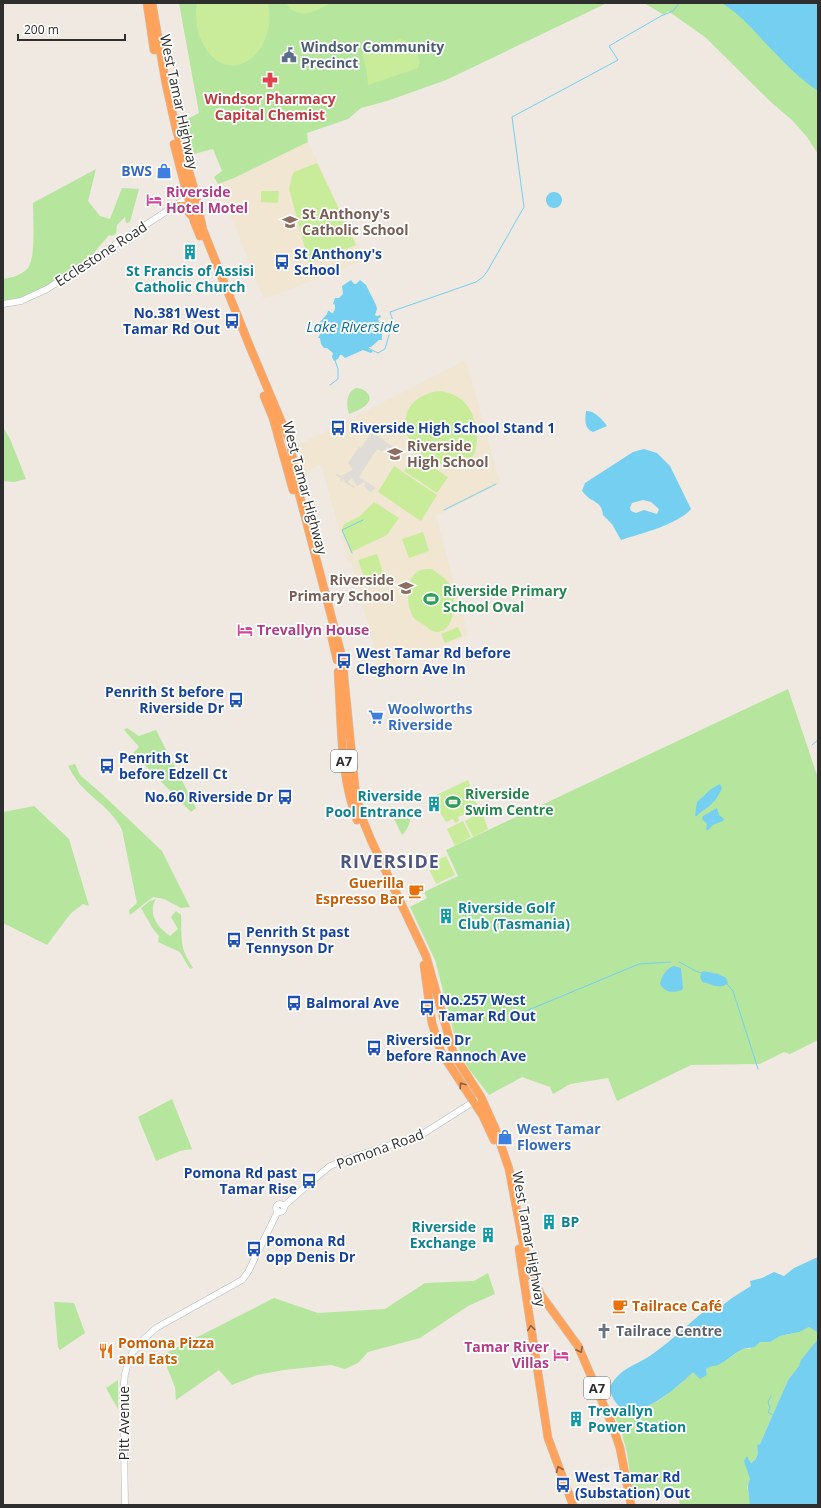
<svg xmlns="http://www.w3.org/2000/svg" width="821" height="1508" viewBox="0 0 821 1508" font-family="'Open Sans',sans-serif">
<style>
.education{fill:#f0e6d1}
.green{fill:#b6e59e}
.pitch{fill:#c9ec9a}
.plaza{fill:#dfdcd8}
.water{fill:#75cff0;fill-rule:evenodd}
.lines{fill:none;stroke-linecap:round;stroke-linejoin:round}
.stream{stroke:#75cff0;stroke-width:1}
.secondary-casing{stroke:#b4b7c1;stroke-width:7}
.highway-casing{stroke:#c9c9c9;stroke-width:9}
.secondary{stroke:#fff;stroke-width:6}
.highway{stroke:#ffa35c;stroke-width:8}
.oneway{stroke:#8c6343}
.labels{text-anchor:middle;stroke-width:3.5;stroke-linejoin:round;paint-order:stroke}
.shield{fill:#fff;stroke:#6d6d6d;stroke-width:1}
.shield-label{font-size:13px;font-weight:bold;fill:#2e2e2e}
.service-label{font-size:14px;font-weight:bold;fill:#4e5e75;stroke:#fff;text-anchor:start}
.health-label{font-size:14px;font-weight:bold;fill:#be3a42;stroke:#fff}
.street-label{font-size:14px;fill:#2e2e2e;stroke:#fff}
.shop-label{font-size:14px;font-weight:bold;fill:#366cbe;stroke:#fff;text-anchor:start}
.hotel-label{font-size:14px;font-weight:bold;fill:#b23c85;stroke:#fff;text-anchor:start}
.education-label{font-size:14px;font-weight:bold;fill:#785e54;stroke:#fff;text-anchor:start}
.transit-label{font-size:14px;font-weight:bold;fill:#164399;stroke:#fff;text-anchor:start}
.culture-label{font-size:14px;font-weight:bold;fill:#0d838f;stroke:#fff;text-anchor:start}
.leisure-label{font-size:14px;font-weight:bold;fill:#27864d;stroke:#fff;text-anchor:start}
.food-label{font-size:14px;font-weight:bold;fill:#c56008;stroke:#fff;text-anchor:start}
.worship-label{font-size:14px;font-weight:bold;fill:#5b616d;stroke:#fff;text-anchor:start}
.water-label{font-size:15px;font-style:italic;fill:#0d6fa3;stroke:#fff}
.district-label{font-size:18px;font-weight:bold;letter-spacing:1px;fill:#4d5680;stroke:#fff}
</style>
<rect width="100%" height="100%" fill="#efe9e1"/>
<!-- education -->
<path class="education" d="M308,142l57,118 -101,39 -46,-115 16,-6z
M466,360l34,123 -64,33 32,119 -92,42 -2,-31 -23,-84v-2l-3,2 -27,-98 -19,11 -5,-30 18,-8z"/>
<!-- green -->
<path class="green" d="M179,3h428l-161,77 -59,21 -26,7 -13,11 -41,14 1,9 -74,36 -16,6 -4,-7 8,-6 -9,-22 -23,6 -8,-33 17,-9z
M644,3h174v151l-11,-17 -15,-17 -19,-16 -68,-67 -37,-26 -4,4z
M96,169l-8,32 12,15 10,3 12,-31 17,1 -9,33 -4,1 -1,-6 -8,8 -1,9 -4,2 -3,-1 -17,20 -33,23 -18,11 -27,11h-11v-21c8,-1 19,-4 25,-11 8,-11 5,-51 5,-65z
M356,388c9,0 19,9 10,17 -4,4 -12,7 -17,9 -3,-9 -3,-22 7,-26z
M3,427l7,12 16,40 -12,3 -11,-1z
M788,689l30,89v262l-28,14 -6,-2 -24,12 -69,1 -74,36 -9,-23 -38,6 -17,10 -3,-7 -28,-10 -33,18 -21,-27 -8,-17 -6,-18 -19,-73 -25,-53 17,-9 -3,-6 34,-16 -12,-26z
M127,728l12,8 17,-6 40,78 -5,4 -58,-59 6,-6 -15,-17z
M75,764l5,11 23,20 59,56 28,56 -9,1 -17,-9 -11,-2 -23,18 -1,-5 8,-7 -15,-73c-9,-20 -31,-32 -44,-48 -4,-5 -7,-11 -10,-16z
M34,806l35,33 20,67 -6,-2 -12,9 -24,32 -44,-22v-111z
M410,807c2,11 0,20 -8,28l-10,-20z
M156,899c-9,15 2,29 14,37l8,-7 -7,-12 5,-6 5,4c1,11 -1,25 3,36 2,6 6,12 9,17l-3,1 -10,-17 -22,-10 1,-6 -6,-7 -12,-21 9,-7z
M172,1099l20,50 -12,2 -24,10 -18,-44z
M488,1273l7,21 -27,12 -48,32 -52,14 -10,11 -13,6 -14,-4 -47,5 -27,5 -25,10 -13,-15 -43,30 -1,-13 -13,-32 112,-57 44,15 67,-4 40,-26 49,-2z
M54,1302l20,1 11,30 -25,17 -2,-3z
M809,1327l8,5 1,-2v9l-19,27 -11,14 -28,64 -3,2c2,7 0,13 -6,17l-2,-1v-5l1,22 -3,8 3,12 -1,6h-69l-3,-17 -44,8 -6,-43 -7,-27 -7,-11 13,-6 12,1 20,-9 21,-16 14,-14 7,7 7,-3 -1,-6 2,-2 14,-4 22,-15 6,1 10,-7h10l10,-6 15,-3z
M118,1380v29l-12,-21z"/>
<!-- pitch -->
<path class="pitch" d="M197,3h71c11,50 -41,90 -66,39 -6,-12 -7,-26 -5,-39z
M286,3h44c-14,9 -33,18 -44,0z
M400,39c12,2 23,17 18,29l-50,17 -1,-12 -5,-21z
M317,163l39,82 -47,18 -20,-74 3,-13 2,-4z
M261,191h18l-1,12 -17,-1z
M441,391c9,2 18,5 24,12 15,15 20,63 -10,65 -5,0 -12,-3 -17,-5 -8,-2 -16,-6 -21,-12 -16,-17 -17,-45 6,-55 6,-3 11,-5 18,-5z
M415,455l33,22 -11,16 -33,-22z
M394,466l43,29 -16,26 -43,-29z
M374,502l25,16 -12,17 -36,17 -9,-23 2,-5 16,-8z
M423,532l6,19 -20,7 -7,-19z
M377,554l6,19 -18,7 -7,-20z
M432,569c5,4 15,10 18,16 7,12 6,46 -13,47 -5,0 -9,-4 -13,-7 -3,-2 -7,-4 -10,-7 -8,-10 -9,-39 3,-46 4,-3 10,-3 15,-3z
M458,627l4,9 -17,7 -4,-9z
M468,780l9,25 -6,3 1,3 -14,6 1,4 -4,2 -2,-4 -7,3 -6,-10 -6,-1 -6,-12z
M482,812l6,17 -15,8 -8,-16z
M463,821l8,16 -16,9 -8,-17z
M446,856l9,19 -19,9 -9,-19z"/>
<!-- plaza -->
<path class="plaza" d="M371,433h3l22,16 -5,7 -4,-2 1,-1 3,2 2,-4 -6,-4 -3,5 -7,-3 -18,28 17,11 -6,4 -6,-6 2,-2 -2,-2 -7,4 -5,-8 -4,3v1l7,5 -1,1 -10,-6 1,-2 -2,-1 -1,2 -2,-1 1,-2 -5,-3 -2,1 3,-2 11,6 -6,-4 11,-7 -5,-6 11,-16 2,1z"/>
<!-- water -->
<path class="water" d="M722,3h96v88c-15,-10 -29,-23 -42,-37 -18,-18 -32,-37 -54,-51z
M546 200a8 8 0 1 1 16 0a8 8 0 1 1-16 0Z
M351,280l3,4h2l4,-4 6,5 10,20 1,4 -2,6 2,1 3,-1 1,2 -3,2 1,3 3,1 1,-2c1,8 -2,15 -1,19h-3l-8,7h-2l-1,2 5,2 -2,2 -8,-3 -18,8 -3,-3h-2l-2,4 -4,2 -2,-4 1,-4 -6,-5h-3l-3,-4 -1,-6h-2l2,-4 -2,-4 3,-1 -2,-3v-3l8,-9 1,-3h2v1l3,1 2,-4v-4l-2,-1 2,-6h4l4,-4 -1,-8z
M586,411c9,0 16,8 21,15l-14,6c-9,-4 -8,-12 -7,-21z
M644,449l13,4 13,13 21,43c-14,16 -49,24 -70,31l-9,-16 -9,-9c-1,-9 -4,-11 -11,-15 -4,-2 -7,-6 -10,-9l3,-8 48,-31zM643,500l8,2 8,7 -2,5 -13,-4 -8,3 -5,-2 -1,-3 2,-5z
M720,784l2,4c-3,7 -8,15 -14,19 -5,4 -7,4 -11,9h-2l2,-14 14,-13z
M717,808l2,7 5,4 -1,2 -10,4 -5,5h-2l1,-6 -5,-5 1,-3z
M674,966l7,2 2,20 -1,2c-9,3 -17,3 -22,-6 2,-8 6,-16 14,-18z
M703,971l15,3 8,4 2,5c-9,8 -17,0 -26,-1l-2,-6z
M818,1257v73l-1,2 -8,-5 -10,5 -19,4 -10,6h-10c-8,9 -9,4 -17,7 -9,4 -16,12 -25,16 -4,1 -8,1 -12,4l1,6 -7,4 -7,-7c-13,13 -58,54 -76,32 -4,-5 -7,-11 -7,-17 11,-21 27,-21 44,-34 17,-12 32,-27 48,-40l8,-6h7l6,-2 9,-7 19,-12 -1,-5 12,-3 12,-6 10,4 10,-8z
M818,1339v166h-69c2,-9 -4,-17 1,-26l-6,-18 3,-5 3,6 1,1c8,-5 7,-11 6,-18l3,-1 28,-64 11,-14 2,-6z"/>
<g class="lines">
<!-- stream -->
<path class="stream" d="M368,348l10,5 7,-4 8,-28 -3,-9 86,-30 7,-5 5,-7 36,-63 -12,-90 106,-57 -9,-14 52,-30 12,-5 6,-8
M330,385l8,-6v-10l-3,-9
M444,510l52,-26
M352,553l-10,-23 21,-10
M812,745l6,-5
M679,962c7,3 16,10 23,11
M727,984l6,7 25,78
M514,1016l125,-52 32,-2
M771,1396l-3,6 2,6 -2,4 5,3"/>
<!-- secondary casing -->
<g class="secondary-casing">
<path id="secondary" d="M3,304l18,-3 26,-12 143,-93
M276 1208a4 4 0 1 1 8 0a4 4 0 1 1-8 0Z
M284,1206l28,-25 18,-15 26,-10 65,-21 60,-38
M125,1505l-2,-114 2,-17 3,-12 5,-10 12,-14 11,-10 86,-48 6,-8 30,-61"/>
</g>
<!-- highway casing -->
<g class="highway-casing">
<path id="highway" d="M147,3l7,47
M152,3l14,81 10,45 17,56 10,45 47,117 40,95 7,44 45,171 13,130 5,26 11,27 55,116 28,99 27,42 14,31 14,41 13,69 9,37 10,20 37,51 33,76 9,26 11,57
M174,144l20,77 6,15
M174,206h10l7,9
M264,396l9,22 20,72
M331,634l6,26
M338,672c4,49 1,100 19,148
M424,965l8,58 9,29 42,64 11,24
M519,1249l29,189 25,67"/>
</g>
<!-- secondary -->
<use href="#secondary" class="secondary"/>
<!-- highway -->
<use href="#highway" class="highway"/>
</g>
<!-- one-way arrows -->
<defs><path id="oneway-chevron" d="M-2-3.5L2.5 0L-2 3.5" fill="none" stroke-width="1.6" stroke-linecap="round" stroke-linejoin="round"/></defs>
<g class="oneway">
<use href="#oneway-chevron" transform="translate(462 1085) rotate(-124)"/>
<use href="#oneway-chevron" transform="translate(531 1328) rotate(-98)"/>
<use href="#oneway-chevron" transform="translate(580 1350) rotate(63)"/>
<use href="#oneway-chevron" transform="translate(559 1469) rotate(-112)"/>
</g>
<!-- icons -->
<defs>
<g id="civic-bare" transform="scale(1.2)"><path d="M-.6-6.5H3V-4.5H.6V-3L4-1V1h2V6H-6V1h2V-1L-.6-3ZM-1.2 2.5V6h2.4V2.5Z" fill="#5c6f8a" stroke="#fff" stroke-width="2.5" paint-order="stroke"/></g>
<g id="pharmacy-bare" transform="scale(1.2)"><path d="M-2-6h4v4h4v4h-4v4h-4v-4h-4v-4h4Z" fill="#e0444e" stroke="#fff" stroke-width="2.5" paint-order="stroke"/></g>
<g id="shop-bare" transform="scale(1.2)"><path d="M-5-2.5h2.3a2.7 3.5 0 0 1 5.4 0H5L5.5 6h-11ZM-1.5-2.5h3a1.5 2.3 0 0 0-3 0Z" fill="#3f7fe0" stroke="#fff" stroke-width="2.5" paint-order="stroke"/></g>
<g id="hotel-bare" transform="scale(1.2)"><path d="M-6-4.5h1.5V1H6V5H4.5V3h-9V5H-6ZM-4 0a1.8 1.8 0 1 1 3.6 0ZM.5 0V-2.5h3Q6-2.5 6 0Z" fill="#d1479c" stroke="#fff" stroke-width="2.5" paint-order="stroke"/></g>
<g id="school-bare" transform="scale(1.2)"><path d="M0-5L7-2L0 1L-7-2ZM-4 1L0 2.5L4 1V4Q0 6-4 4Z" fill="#8d6e63" stroke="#fff" stroke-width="2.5" paint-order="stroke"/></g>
<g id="building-bare" transform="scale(1.2)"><path d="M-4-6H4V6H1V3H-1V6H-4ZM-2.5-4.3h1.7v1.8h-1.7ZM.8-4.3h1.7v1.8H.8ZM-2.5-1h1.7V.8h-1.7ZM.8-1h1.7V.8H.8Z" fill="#0f9aa8" stroke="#fff" stroke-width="2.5" paint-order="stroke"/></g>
<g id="bus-bare" transform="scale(1.2)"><path d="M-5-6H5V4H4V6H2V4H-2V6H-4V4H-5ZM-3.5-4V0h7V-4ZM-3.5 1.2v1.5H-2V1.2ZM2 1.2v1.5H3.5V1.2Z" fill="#1a4fb4" stroke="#fff" stroke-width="2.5" paint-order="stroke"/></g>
<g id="stadium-bare" transform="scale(1.2)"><path d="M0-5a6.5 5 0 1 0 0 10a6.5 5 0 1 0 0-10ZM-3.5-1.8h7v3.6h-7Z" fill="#2e9e5b" stroke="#fff" stroke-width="2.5" paint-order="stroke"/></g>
<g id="supermarket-bare" transform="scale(1.2)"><path d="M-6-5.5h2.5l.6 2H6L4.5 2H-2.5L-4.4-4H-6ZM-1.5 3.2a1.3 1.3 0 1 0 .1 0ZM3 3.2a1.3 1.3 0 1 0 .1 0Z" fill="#3f7fe0" stroke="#fff" stroke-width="2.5" paint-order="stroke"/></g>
<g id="cafe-bare" transform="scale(1.2)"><path d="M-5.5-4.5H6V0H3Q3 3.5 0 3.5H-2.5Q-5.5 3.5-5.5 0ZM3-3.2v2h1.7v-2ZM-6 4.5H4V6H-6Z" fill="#e8710a" stroke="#fff" stroke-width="2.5" paint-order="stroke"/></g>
<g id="church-bare" transform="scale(1.2)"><path d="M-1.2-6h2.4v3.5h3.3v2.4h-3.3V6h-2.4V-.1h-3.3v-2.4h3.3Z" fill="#6b7280" stroke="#fff" stroke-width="2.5" paint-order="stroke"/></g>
<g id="restaurant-bare" transform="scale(1.2)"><path d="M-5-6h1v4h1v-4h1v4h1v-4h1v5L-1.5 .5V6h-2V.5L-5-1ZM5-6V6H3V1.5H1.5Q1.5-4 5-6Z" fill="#e8710a" stroke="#fff" stroke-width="2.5" paint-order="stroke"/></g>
</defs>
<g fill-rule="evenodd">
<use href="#civic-bare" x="289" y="55"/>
<use href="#pharmacy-bare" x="270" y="80"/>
<use href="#shop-bare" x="164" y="171"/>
<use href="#hotel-bare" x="154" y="200"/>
<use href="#school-bare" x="290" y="222"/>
<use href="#building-bare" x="190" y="252"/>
<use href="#bus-bare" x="282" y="262"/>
<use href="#bus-bare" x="232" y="321"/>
<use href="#bus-bare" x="338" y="428"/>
<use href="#school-bare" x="395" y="454"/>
<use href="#school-bare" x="406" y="588"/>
<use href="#stadium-bare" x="431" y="599"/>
<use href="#hotel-bare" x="245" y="630"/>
<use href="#bus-bare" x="344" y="661"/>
<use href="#bus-bare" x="236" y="700"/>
<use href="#supermarket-bare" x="376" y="717"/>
<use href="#bus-bare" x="107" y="766"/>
<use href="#bus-bare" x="285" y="797"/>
<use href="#stadium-bare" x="453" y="802"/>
<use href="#building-bare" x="434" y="804"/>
<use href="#cafe-bare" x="416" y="891"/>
<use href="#building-bare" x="446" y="916"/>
<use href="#bus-bare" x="234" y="940"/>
<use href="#bus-bare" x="294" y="1003"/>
<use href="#bus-bare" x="427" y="1008"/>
<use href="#bus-bare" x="374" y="1048"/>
<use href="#shop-bare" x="505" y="1137"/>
<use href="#bus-bare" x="309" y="1181"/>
<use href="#building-bare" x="549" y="1222"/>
<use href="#building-bare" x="488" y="1235"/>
<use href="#bus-bare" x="254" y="1249"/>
<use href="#cafe-bare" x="620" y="1306"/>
<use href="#church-bare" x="604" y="1331"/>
<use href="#restaurant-bare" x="106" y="1351"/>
<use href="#hotel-bare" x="561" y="1355"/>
<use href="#building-bare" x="576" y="1419"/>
<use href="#bus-bare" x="563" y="1485"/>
</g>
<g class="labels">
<!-- shield labels -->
<g class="shield">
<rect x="331" y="750" width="26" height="22" rx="3"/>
<rect x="584" y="1377" width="26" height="22" rx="3"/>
</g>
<g class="shield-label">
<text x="344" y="766">A7</text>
<text x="597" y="1393">A7</text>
</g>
<!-- service labels -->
<g class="service-label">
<text x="301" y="52">Windsor Community<tspan x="301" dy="16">Precinct</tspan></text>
</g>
<!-- health labels -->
<g class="health-label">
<text x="270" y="104">Windsor Pharmacy<tspan x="270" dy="16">Capital Chemist</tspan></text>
</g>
<!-- street labels -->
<g class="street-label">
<text transform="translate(179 102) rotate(78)" y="5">West Tamar Highway</text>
<text transform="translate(101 254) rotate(-33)" y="5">Ecclestone Road</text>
<text transform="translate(305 488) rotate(75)" y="5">West Tamar Highway</text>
<text transform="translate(380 1149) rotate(-20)" y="5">Pomona Road</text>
<text transform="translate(529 1239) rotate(80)" y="5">West Tamar Highway</text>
<text transform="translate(124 1423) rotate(-90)" y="5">Pitt Avenue</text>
</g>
<!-- shop labels -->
<g class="shop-label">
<text x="152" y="176" text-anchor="end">BWS</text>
<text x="388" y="714">Woolworths<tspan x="388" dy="16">Riverside</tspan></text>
<text x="517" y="1134">West Tamar<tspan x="517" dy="16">Flowers</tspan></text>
</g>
<!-- hotel labels -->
<g class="hotel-label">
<text x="166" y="197">Riverside<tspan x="166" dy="16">Hotel Motel</tspan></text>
<text x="257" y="635">Trevallyn House</text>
<text x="549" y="1352" text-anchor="end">Tamar River<tspan x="549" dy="16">Villas</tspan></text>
</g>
<!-- education labels -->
<g class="education-label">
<text x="302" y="219">St Anthony's<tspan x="302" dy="16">Catholic School</tspan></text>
<text x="407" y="451">Riverside<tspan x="407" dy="16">High School</tspan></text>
<text x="394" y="585" text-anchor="end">Riverside<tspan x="394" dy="16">Primary School</tspan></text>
</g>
<!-- transit labels -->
<g class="transit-label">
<text x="294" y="259">St Anthony's<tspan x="294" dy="16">School</tspan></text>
<text x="220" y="318" text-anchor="end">No.381 West<tspan x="220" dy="16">Tamar Rd Out</tspan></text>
<text x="350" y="433">Riverside High School Stand 1</text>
<text x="356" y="658">West Tamar Rd before<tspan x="356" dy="16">Cleghorn Ave In</tspan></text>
<text x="224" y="697" text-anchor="end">Penrith St before<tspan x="224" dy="16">Riverside Dr</tspan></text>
<text x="119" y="763">Penrith St<tspan x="119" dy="16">before Edzell Ct</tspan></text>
<text x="273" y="802" text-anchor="end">No.60 Riverside Dr</text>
<text x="246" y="937">Penrith St past<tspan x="246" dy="16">Tennyson Dr</tspan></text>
<text x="439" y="1005">No.257 West<tspan x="439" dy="16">Tamar Rd Out</tspan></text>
<text x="306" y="1008">Balmoral Ave</text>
<text x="386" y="1045">Riverside Dr<tspan x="386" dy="16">before Rannoch Ave</tspan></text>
<text x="297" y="1178" text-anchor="end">Pomona Rd past<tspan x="297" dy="16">Tamar Rise</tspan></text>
<text x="266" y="1246">Pomona Rd<tspan x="266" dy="16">opp Denis Dr</tspan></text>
<text x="575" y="1482">West Tamar Rd<tspan x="575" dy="16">(Substation) Out</tspan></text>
</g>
<!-- culture labels -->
<g class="culture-label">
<text x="190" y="276" text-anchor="middle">St Francis of Assisi<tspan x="190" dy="16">Catholic Church</tspan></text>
<text x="422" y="801" text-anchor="end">Riverside<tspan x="422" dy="16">Pool Entrance</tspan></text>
<text x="458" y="913">Riverside Golf<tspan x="458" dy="16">Club (Tasmania)</tspan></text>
<text x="561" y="1227">BP</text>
<text x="476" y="1232" text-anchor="end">Riverside<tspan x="476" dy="16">Exchange</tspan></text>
<text x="588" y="1416">Trevallyn<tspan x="588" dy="16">Power Station</tspan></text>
</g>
<!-- leisure labels -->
<g class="leisure-label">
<text x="443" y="596">Riverside Primary<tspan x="443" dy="16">School Oval</tspan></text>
<text x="465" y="799">Riverside<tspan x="465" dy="16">Swim Centre</tspan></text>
</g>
<!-- food labels -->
<g class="food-label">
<text x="404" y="888" text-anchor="end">Guerilla<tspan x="404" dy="16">Espresso Bar</tspan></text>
<text x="632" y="1311">Tailrace Café</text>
<text x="118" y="1348">Pomona Pizza<tspan x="118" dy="16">and Eats</tspan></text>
</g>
<!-- worship labels -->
<g class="worship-label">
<text x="616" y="1336">Tailrace Centre</text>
</g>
<!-- water labels -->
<g class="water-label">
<text x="353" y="332">Lake Riverside</text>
</g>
<!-- district labels -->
<g class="district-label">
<text x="390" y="868">RIVERSIDE</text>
</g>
</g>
<!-- border -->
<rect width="821" height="1508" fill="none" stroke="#2e2e2e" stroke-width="8"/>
<!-- scale -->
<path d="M18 34v6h107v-6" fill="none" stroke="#2e2e2e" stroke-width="2"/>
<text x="24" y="34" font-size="12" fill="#2e2e2e" stroke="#ffffff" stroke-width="3" paint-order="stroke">200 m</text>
</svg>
